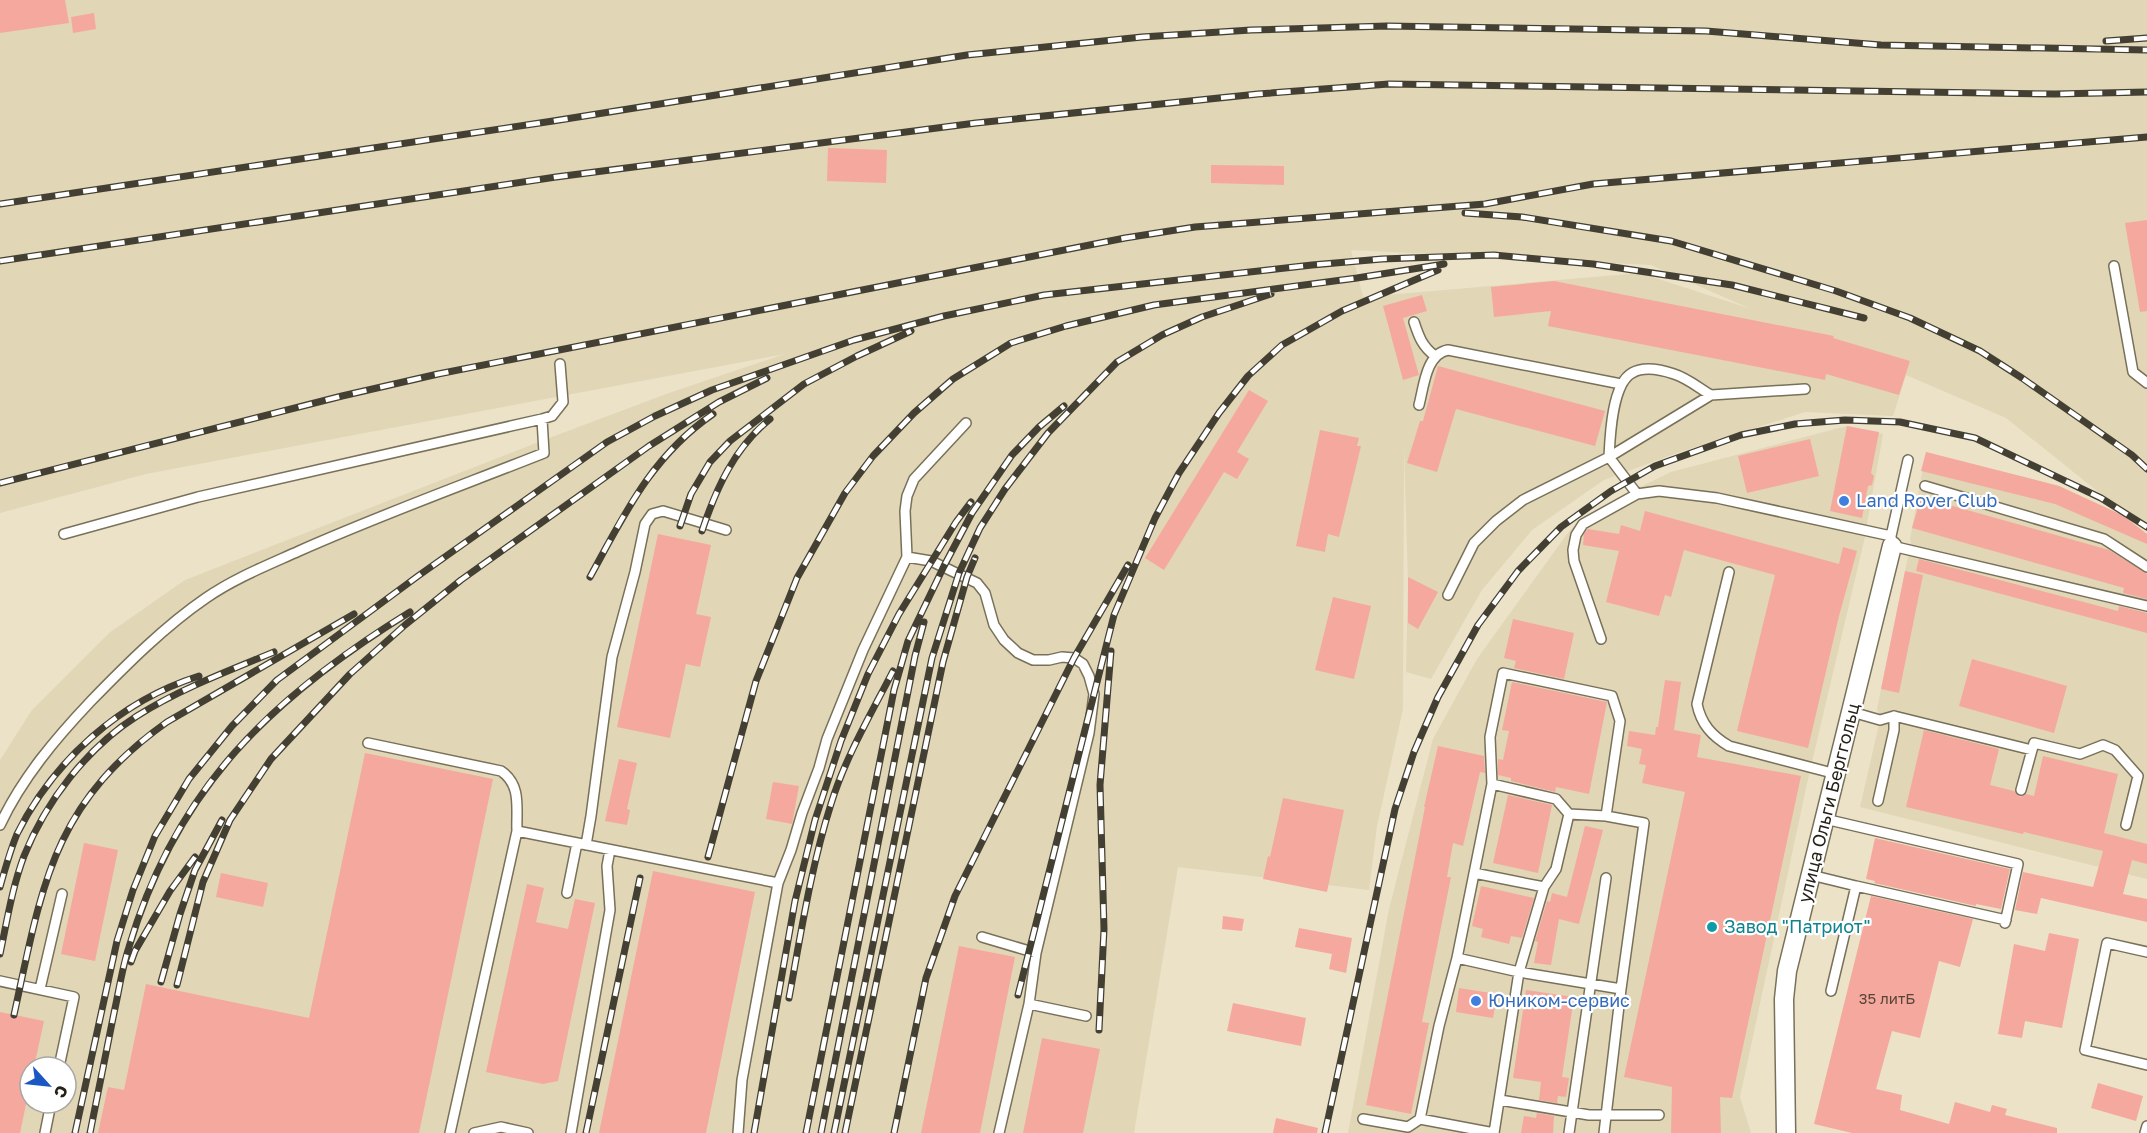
<svg xmlns="http://www.w3.org/2000/svg" width="2147" height="1133" viewBox="0 0 2147 1133" font-family="'Golos Text',sans-serif">
<style>
.built{fill:#e1d6b5;fill-rule:evenodd}
.building{fill:#f5a99e}
.lines{fill:none;stroke-linecap:round;stroke-linejoin:round}
.lane-casing{stroke:#787059;stroke-width:12}
.street-casing{stroke:#787059;stroke-width:21}
.lane{stroke:#fff;stroke-width:9}
.street{stroke:#fff;stroke-width:18}
.rail-casing{stroke:#433f33;stroke-width:7}
.rail{stroke:#fff;stroke-width:4.5;stroke-dasharray:14;stroke-linecap:butt}
.shop-dot{fill:#3f7fe0;stroke:#fff;stroke-width:2}
.culture-dot{fill:#0f9aa8;stroke:#fff;stroke-width:2}
.labels{text-anchor:middle;stroke-width:4.5;stroke-linejoin:round;paint-order:stroke}
.number-label{font-size:15px;fill:#5a443a}
.shop-label{font-size:18px;fill:#366cbe;stroke:#fff;text-anchor:start}
.street-label{font-size:18px;fill:#262219;stroke:#fff}
.culture-label{font-size:18px;fill:#0d838f;stroke:#fff;text-anchor:start}
</style>
<rect width="100%" height="100%" fill="#ebe2c8"/>
<!-- built -->
<path class="built" d="M0,0h2147v531l-141,-113 -100,-43 -13,41 -88,-4 -128,41 -73,27 -72,50 -50,60 -51,89 -25,-7 2,-88 -4,-140 -1,265 -26,117 -8,64 -191,-23 -44,266h-1134v-373l32,-50 77,-77 76,-53 359,-140 125,-47 116,-39 -639,120 -146,39zM1351,250l300,15 100,44 -111,-36 -277,24zM30,1067h36v36h-36z
M1847,426l36,8 -19,107 -56,238 -68,318 11,36h-403l41,-224 44,-170 44,-80 90,-125 12,-13 37,-22 55,-27z
M1926,452l133,34 63,29 25,19v345l-287,-72 20,-87 -3,-11 34,-167 -1,-3z"/>
<!-- building -->
<path class="building" d="M0,0h65l4,23 -69,10z
M94,13l2,16 -23,4 -2,-16z
M828,148l59,2 -1,33 -59,-2z
M1211,165l73,1v19l-73,-2z
M2147,220v91l-7,1 -15,-89z
M1554,281l280,55 -1,2 77,23 -11,34 -73,-21 -1,6 -277,-54 3,-15 -57,6 -3,-30z
M1422,295l5,16 -24,7 16,57 -16,5 -20,-74z
M1438,366l167,45 -10,35 -139,-37 -19,63 -30,-9 13,-42h3z
M1249,390l19,11 -31,51 12,7 -12,20 -13,-7 -60,98 -19,-12z
M1847,426l32,6 -8,41 3,3 -2,9 -4,1 -6,32 -32,-7z
M1320,430l39,8 -2,8h4l-22,91 -11,-3 -3,18 -29,-6z
M1810,439l9,37 -72,17 -9,-37z
M1926,452l133,34 63,29 25,19v10l-92,-40 -134,-33z
M1921,497l188,53 38,24v25l-24,-6 1,-5 -212,-60z
M1645,511l194,53 4,-17 14,4 -18,65 -31,132 -71,-17 38,-156 -91,-25 -13,47 -6,-2 -6,21 -53,-14 13,-51 -36,-6 1,-11 4,-5 31,5 2,-9 19,6z
M658,534l53,11 -15,69 15,3 -11,50 -14,-3 -16,74 -53,-11z
M1919,559l199,52 1,-5 28,7v20l-231,-62z
M1905,571l18,4 -24,118 -18,-4z
M1408,577l30,15 -20,37 -10,-6z
M1333,597l38,9 -17,73 -39,-9z
M1513,619l61,14 -10,46 -50,-11 2,-7 -12,-3z
M1972,659l95,27 -13,47 -95,-27z
M1665,680l16,2 -7,48 27,5 -4,22 104,19 -69,322 -12,-1 1,36h-50l1,-46 -48,-10 61,-285 -43,-9 4,-18 -7,-1 3,-15 -15,-3 2,-15 26,4 1,-8h2z
M1512,682l95,20 -18,92 -33,-7 -1,5 -44,-11v-3l-13,-3v-16l5,1 6,-29 -7,-1z
M1924,730l75,19 -9,36 24,6 6,6 6,-3 8,2 9,-40 75,18 -14,59 43,11v20l-15,-4 -9,34 24,5v23l-106,-24 -4,16 -22,-4 8,-38 70,15 10,-36 -79,-19 -1,2 -117,-27z
M1438,746l46,10 1,17 -5,-1 -17,74 -10,-3 -6,34h4l-29,145 7,1 -18,91 -45,-9 59,-298h-1z
M365,753l128,26 -74,354h-321l10,-46 16,3 22,-106 163,34z
M619,759l18,4 -10,46 3,1 -3,15 -22,-4z
M773,782l26,4 -7,38 -26,-5z
M1508,795l44,10 -14,68 -45,-10z
M1283,798l61,12 -17,82 -64,-13 5,-23 2,1z
M1585,826l18,4 -24,94 -20,-5 -8,46 -17,-2 4,-21 -3,-1 12,-40 3,1 2,-9 15,4z
M1875,838l135,31 -9,40 -25,-5v2l-102,-23 1,-2 -9,-2z
M84,843l34,7 -23,111 -34,-7z
M653,871l102,21 -49,241h-107z
M221,873l47,10 -5,24 -47,-10z
M527,884l17,4 -8,34 32,7 7,-30 20,4 -37,178 -15,3 -57,-12z
M1481,886l53,12 -12,40 -11,-2 -2,8 -28,-7 2,-8 -11,-3z
M1871,896l102,23 -13,48 -21,-6 -19,77 -28,-7 -16,58 26,6 -2,15 49,14 6,-22 35,10 2,-7 15,4 -2,6 52,13v5h-205l-38,-9z
M1223,916l21,3 -2,12 -20,-2z
M1299,928l53,10 -6,35 -17,-4 3,-15 -37,-7z
M2049,933l30,6 -17,89 -37,-7 -3,17 -24,-4 16,-90 31,7z
M959,946l56,11 -35,176h-59z
M1459,988l38,6 -4,24 -37,-6z
M1526,990l48,7 -12,80 7,1 -3,19 -8,-1 -1,7 -18,-3 2,-18 -28,-4z
M1233,1003l73,15 -5,28 -74,-15z
M0,1012l44,9 -10,46h-4v18l-10,48h-20z
M1042,1038l58,11 -17,84h-60z
M2098,1083l45,13 -7,25 -45,-13z
M1537,1113l17,3 -1,17h-32l3,-17 12,2z
M1276,1118l42,10 -1,5h-44z"/>
<g class="lines">
<!-- lane casing -->
<g class="lane-casing">
<path id="lane" d="M2114,266l19,106 14,11
M1414,322c5,15 8,24 21,34
M1419,405c5,-19 7,-51 29,-55l173,34
M1908,460l-17,76 1,10 255,60
M1925,486l179,53 43,28
M1637,494l-28,-37c1,-21 3,-73 23,-84 12,-7 30,-3 42,1 13,4 25,14 37,21
M64,534l134,-37 344,-78 10,-3 11,-14 -3,-38
M907,557l24,4 46,22 8,10 9,32 10,15 14,13 15,7h16l13,-3 12,1 9,6 6,12 5,18 -5,39 -53,220 -7,51 -30,129
M1729,572l-32,132c4,20 15,32 32,42l107,28
M1448,595l26,-52 22,-22 27,-21 86,-43 102,-62 94,-6
M1601,639l-27,-78 -1,-11 3,-15 7,-11 54,-30 22,-3 58,7 174,38
M1852,712l28,8 14,-4 138,34 2,-7 46,11 23,-9 12,5 23,26 -12,49
M368,743l133,28c21,14 15,38 16,60
M1492,784l64,15 13,15
M2021,790l11,-40
M1878,801l16,-71v-14
M1606,816l14,-95 -8,-25 -109,-23 -13,64 2,47 -35,174 62,14 102,17
M1825,819l193,45 -13,59
M0,825c22,-47 56,-87 91,-124 35,-36 74,-75 115,-103 29,-20 62,-33 93,-47 81,-36 164,-66 245,-98l-2,-34
M586,845l5,-29 21,-159 23,-85 10,-48 7,-10 11,-3 63,19
M1474,873l70,14
M1811,875l45,11 -25,105
M1856,886l150,34
M567,893l10,-50
M982,937l54,16
M2147,952l-40,-9 -22,107 62,15
M0,981l74,16 -15,70
M40,989l22,-95
M1029,1004l57,12
M1500,1100l89,15h70
M1363,1119l45,8 12,-8 74,14
M1420,1119l19,-93 18,-68
M45,1133l6,-30
M450,1133l67,-302 261,52
M474,1133l27,-6 27,6
M571,1133l39,-223 -3,-44 3,-16
M738,1133l4,-53 36,-197 13,-33 11,-37 17,-45 8,-29 36,-89 44,-93 -2,-46 2,-15 7,-17 52,-56
M1494,1133l25,-161 25,-85 12,-18 13,-55 37,2 38,7 -23,166 -17,144
M1569,1133l37,-255
M2145,1133l2,-7"/>
</g>
<!-- street casing -->
<g class="street-casing">
<path id="street" d="M1786,1133l-2,-134 3,-28 105,-425"/>
</g>
<!-- lane -->
<use href="#lane" class="lane"/>
<!-- street -->
<use href="#street" class="street"/>
<!-- rail casing -->
<g class="rail-casing">
<path id="rail" d="M2106,41l41,-3
M0,204l553,-83 414,-66 175,-18 109,-7 136,-4 319,5 175,14 266,5
M1465,213l57,4 149,24 165,50 74,27 70,33 42,27 110,77 15,14
M0,261l556,-84 420,-54 282,-29 131,-10 666,10 92,-2
M0,483l342,-87 96,-22 687,-136 70,-11 290,-23 108,-20 554,-47
M680,526l11,-32 19,-32 20,-21 74,-57 53,-28 54,-25
M702,531c14,-42 32,-83 68,-112
M590,577c35,-64 62,-121 123,-163
M708,857l48,-176 41,-103 48,-85 28,-37 41,-43 39,-34 58,-36 55,-17 88,-21 203,-27 87,-14
M0,887c5,-18 10,-36 17,-53 37,-74 103,-133 182,-158
M0,954c7,-33 12,-66 24,-98 22,-55 63,-108 113,-140 43,-27 91,-45 137,-64
M131,962l4,-11 35,-60 25,-34
M161,982l19,-68 15,-44 27,-50
M177,985l26,-103 27,-62 41,-61 79,-85 55,-49 56,-45 188,-134 70,-44 48,-24
M1018,995l96,-380 41,-97 24,-45 40,-60 29,-37 34,-31 60,-34 96,-41
M789,998c12,-65 22,-131 42,-194 14,-46 40,-90 62,-133
M14,1015c28,-129 38,-211 153,-293l187,-108
M1099,1030l5,-101 -4,-144 11,-134
M75,1133l42,-192 16,-51 22,-54 34,-57 43,-53 45,-46 141,-104 189,-134 48,-26 57,-26 142,-50 90,-24 100,-21 268,-30 70,-6 112,-4 99,9 139,21 132,33
M90,1133c8,-40 16,-80 24,-120 5,-22 8,-45 15,-66 47,-159 143,-250 281,-335
M586,1133l54,-255
M754,1133l41,-232 20,-81 26,-79 27,-67 31,-60 57,-92 15,-20
M806,1133l88,-443 14,-49 36,-75 28,-53 40,-58 27,-28 25,-21
M821,1133l94,-477 9,-34
M834,1133l98,-475 27,-85 21,-45 25,-39 43,-56 69,-71 45,-27 40,-18 69,-23
M845,1133l98,-471 24,-85 8,-19
M894,1133l32,-155 29,-82 119,-238 54,-93
M1325,1133l70,-324 19,-57 24,-55 40,-72 40,-54 43,-44 50,-36 44,-25 86,-31 54,-11 50,-4 55,2 75,16 126,60 46,29"/>
</g>
<!-- rail -->
<use href="#rail" class="rail"/>
</g>
<!-- markers -->
<g class="shop-dot">
<circle cx="1844" cy="501" r="6"/>
<circle cx="1476" cy="1001" r="6"/>
</g>
<circle class="culture-dot" cx="1712" cy="927" r="6"/>
<g class="labels">
<!-- number labels -->
<g class="number-label">
<text x="1887" y="1004">35 литБ</text>
</g>
<!-- shop labels -->
<g class="shop-label">
<text x="1856" y="507">Land Rover Club</text>
<text x="1488" y="1007">Юником-сервис</text>
</g>
<!-- street labels -->
<g class="street-label">
<text transform="translate(1829 803) rotate(-76)" y="6">улица Ольги Берггольц</text>
</g>
<!-- culture labels -->
<g class="culture-label">
<text x="1724" y="933">Завод "Патриот"</text>
</g>
</g>
<!-- north arrow -->
<g transform="translate(48 1085) rotate(117)"><circle r="28" fill="#ffffff" stroke="#a8a7a3" stroke-width="1.5"/>
<path d="M0-4.5L10 22L0 15L-10 22Z" fill="#1b57c3"/>
<text y="-9" font-size="16" font-weight="bold" text-anchor="middle" fill="#262219">С</text>
</g>
</svg>
